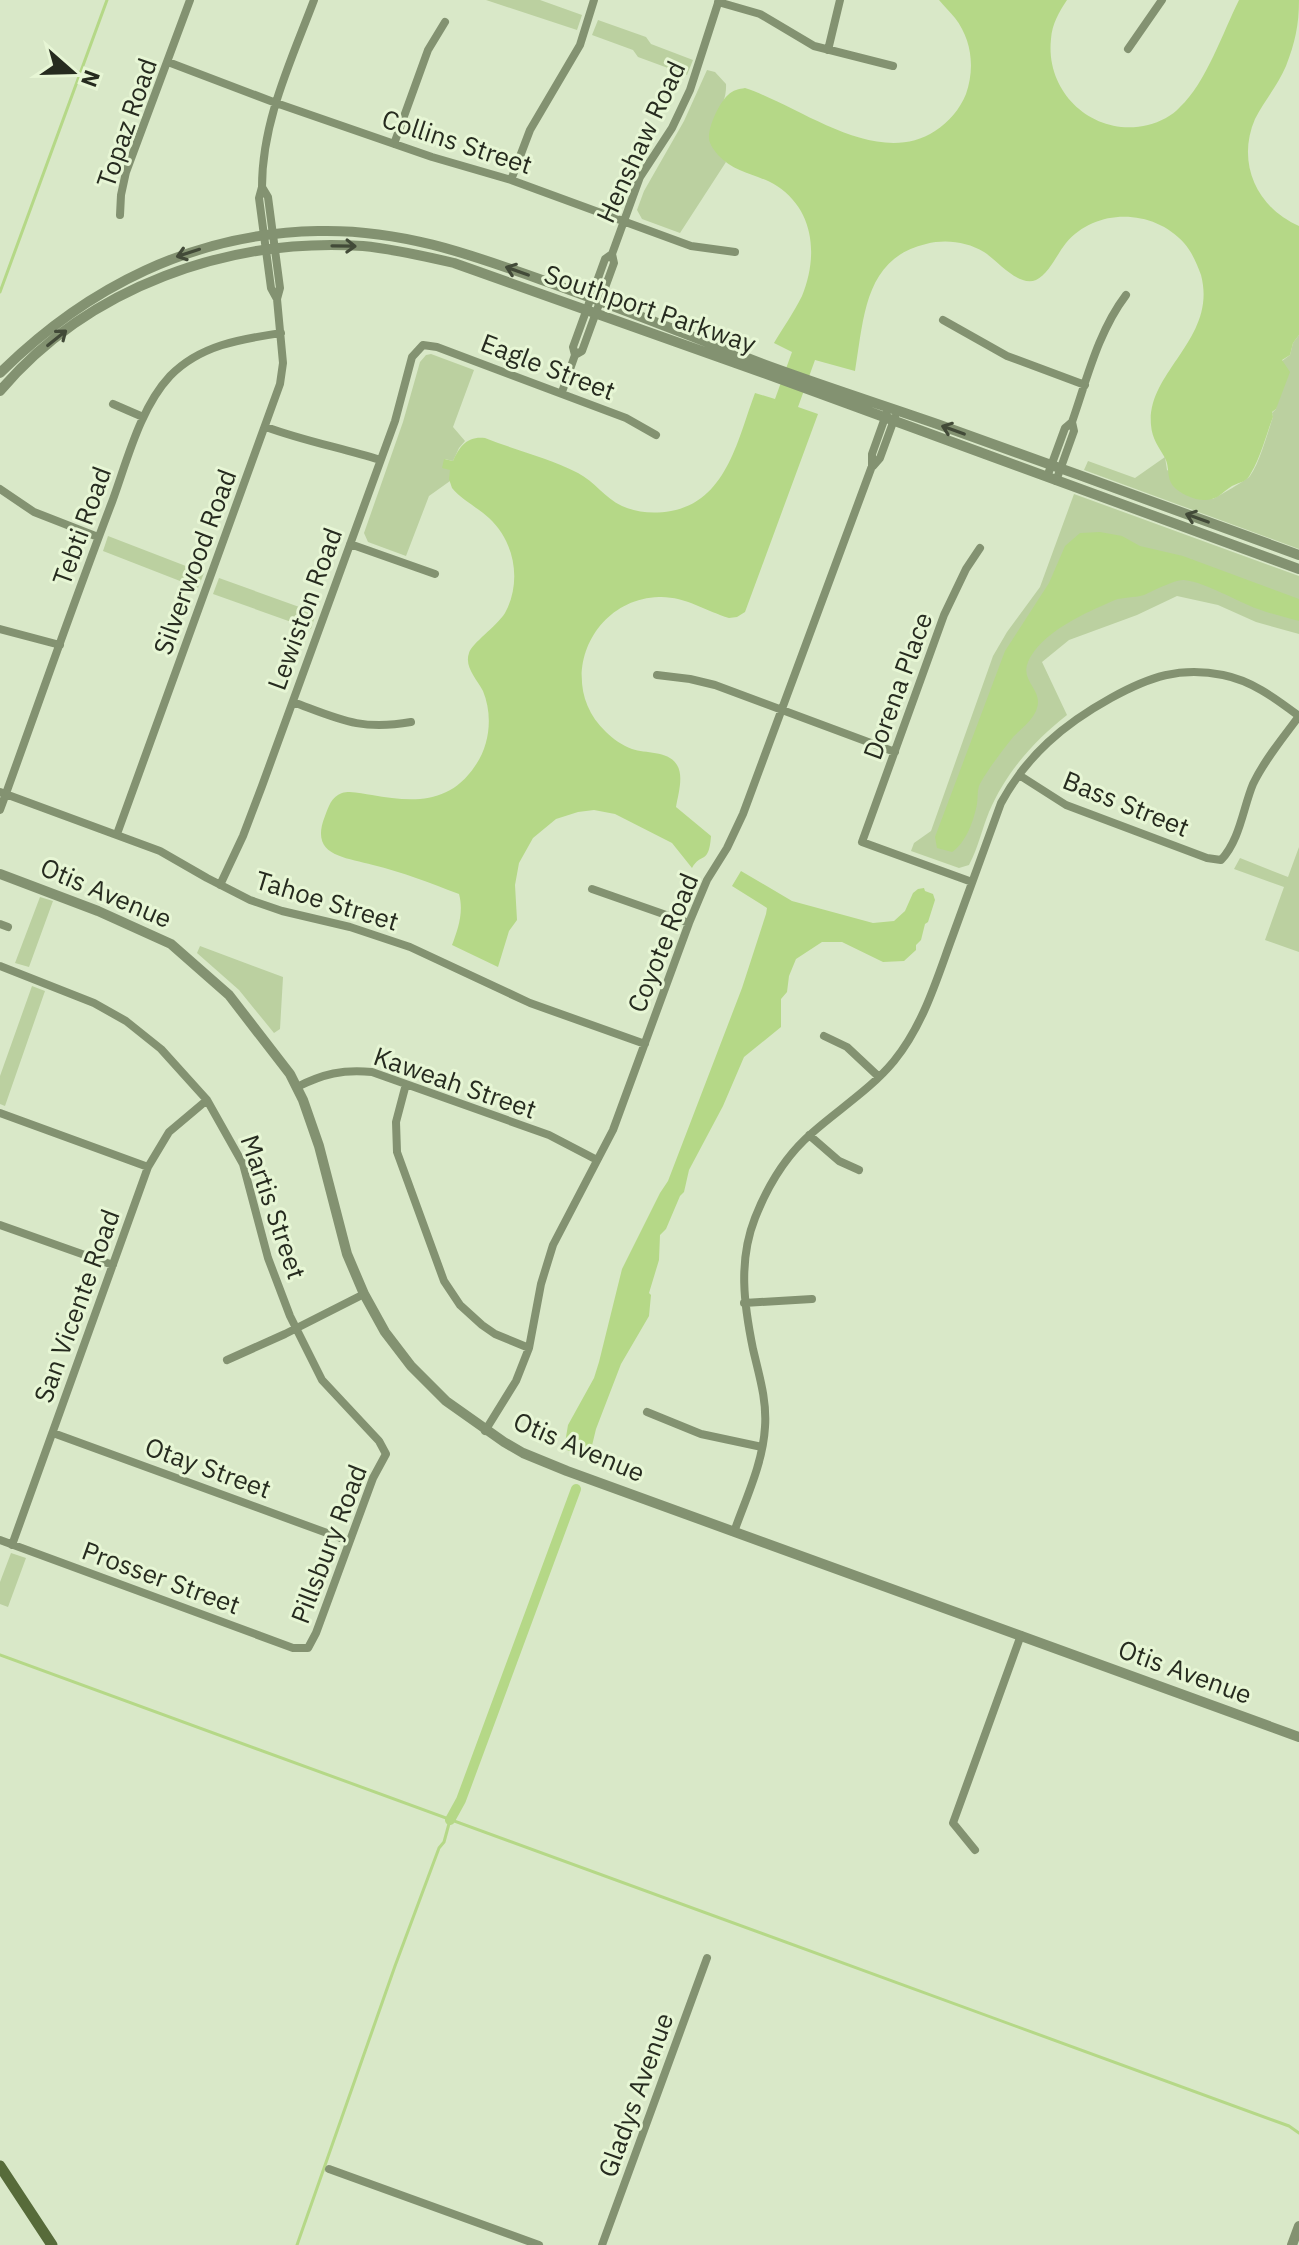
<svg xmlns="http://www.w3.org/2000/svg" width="1299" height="2245" viewBox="0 0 1299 2245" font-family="'IBM Plex Sans',sans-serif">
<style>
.green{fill:#bbd0a0}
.water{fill:#b5d887}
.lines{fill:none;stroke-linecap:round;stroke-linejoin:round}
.stream{stroke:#b5d887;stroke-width:3}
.canal{stroke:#b5d887;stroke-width:10}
.minor{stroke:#839271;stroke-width:8}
.tertiary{stroke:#839271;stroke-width:10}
.secondary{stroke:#576b3a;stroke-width:11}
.oneway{stroke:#424a38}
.labels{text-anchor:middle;stroke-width:6;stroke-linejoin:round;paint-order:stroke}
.street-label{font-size:26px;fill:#262b1f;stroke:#e7f6d5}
</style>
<rect width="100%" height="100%" fill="#d9e8c8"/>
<!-- green -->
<path class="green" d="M486,0h54l42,15 -5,15z
M598,20l48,17 5,7 42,16 -6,15 -49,-18 -5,-7 -41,-15z
M707,70l8,2 11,12c2,34 -36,42 0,78l-46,71 -38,-14 -5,-9 7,-19 40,-70z
M1299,335v214l-215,-79 4,-9 47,17 30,-21 2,13 46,29c5,-3 34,-19 37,-23 10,-14 17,-42 23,-59l-1,-4 4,-4 6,-48 8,-6 3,-12z
M431,354l43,16 -21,57 12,14 -6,7 -6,13 -8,-2 6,11 -1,11 -21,15 -23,60 -38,-14 -4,-9 39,-111 17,-60 6,-7z
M1074,494l225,82v58l-43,-12 -38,-17 -41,-9 -40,19 -68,25 -27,22 25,53c-33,26 -61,57 -78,97 -7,17 -11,36 -20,53l-10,3 -48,-17 3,-8 17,-12 62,-175 14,-24 33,-45z
M108,536l96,37 -6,15 -95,-37z
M219,578l97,35 -5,16 -98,-35z
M1299,847v105l-34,-12 19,-53 -50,-18 6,-11 48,19z
M40,897l13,4 -24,66 -14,-4z
M200,946l83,31 -3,52 -6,4 -35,-43 -42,-37z
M32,986l13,5 -40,115 -5,-2v-28z
M11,1553l15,5 -18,49 -8,-3v-22z"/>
<!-- water -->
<path class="water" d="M939,0h128c-8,12 -15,24 -16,39 -6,55 44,99 97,86 12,-3 24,-9 32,-18 26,-24 43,-75 59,-107h60c0,25 -4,43 -13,66 -8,19 -22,35 -31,53 -19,44 2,89 44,107v109l-6,8 -3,12 -8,5 8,12 -14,37 -4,3 1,5c-7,18 -12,39 -22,56 -4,9 -11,9 -19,13 -7,4 -12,11 -20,13 -12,4 -31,-4 -39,-13 -7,-9 -3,-19 -8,-28 -6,-11 -13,-19 -14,-33 -5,-53 67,-86 50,-150 -4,-11 -9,-23 -17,-32 -30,-34 -88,-36 -118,0 -9,11 -17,31 -30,37 -18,7 -38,-19 -52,-28 -17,-10 -38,-13 -58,-8 -62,14 -62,75 -71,127l-40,-11 -17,47 20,7 -73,198 -8,5 -8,1c-23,-7 -45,-22 -70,-21 -69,2 -104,87 -53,135 7,7 16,13 26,17 14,5 36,1 45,16 7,11 1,30 -1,42l35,29c-2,29 -10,16 -19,32l-20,-25 -57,-29 -21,-4 -16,2 -22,7 -23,19 -14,25 -4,22 2,35 -8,11 -11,36 -46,-22c6,-16 12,-33 7,-51 -29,-11 -57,-22 -86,-29 -29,-8 -64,-9 -48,-49 4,-10 6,-19 17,-23 9,-3 21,1 30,2 40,7 77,10 103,-29 15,-21 18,-51 8,-75 -6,-12 -19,-24 -14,-38 3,-10 27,-26 36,-40 17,-31 10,-71 -16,-95 -12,-11 -27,-18 -37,-30l-3,-9 1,-9 -8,-2 2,-9 9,2c7,-15 14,-25 32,-23 30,12 64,20 93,35 17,9 27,25 44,33 16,7 32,8 49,5 56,-10 67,-73 84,-118l20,6 17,-47 -18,-9c9,-15 20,-31 28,-47 16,-39 13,-85 -25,-110 -19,-12 -43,-13 -59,-31 -4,-5 -8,-10 -9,-16 -1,-12 10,-36 19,-44 5,-5 11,-6 17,-7 55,18 132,81 190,43 14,-9 25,-22 31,-37 9,-26 6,-54 -11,-76 -5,-6 -11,-12 -16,-18z
M1100,532l22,4 18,10 43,10 116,43v22c-14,-4 -28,-7 -41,-12 -23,-8 -50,-26 -74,-29 -8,-1 -31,11 -40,15 -10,3 -21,2 -29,5 -30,13 -74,32 -87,62 -8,20 15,27 9,46 -3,11 -15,20 -23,28 -9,11 -29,37 -35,50 -2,6 -1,12 -2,18 -3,16 -11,39 -25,48l-15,-4 -2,-11 70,-186 44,-68 16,-37 15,-13z
M741,871l51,30 81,22 21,-2 11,-10 8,-18 5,-4 6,-1 1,3 8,3 2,6 -7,22 -3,2 -4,16 -5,5v5l-12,11 -21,1 -41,-20h-20l-26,17 -7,17 -2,16 -6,7v28l-37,30 -21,49 -34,64 -5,22 -4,4 -14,33 -6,6 -1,25 -10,33 2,2 -2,21 -28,48 -25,65 -7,29 -25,-9 4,-24 26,-47 5,-16 23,-93 38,-76 8,-12 74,-193 24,-74 1,-6 -35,-22z"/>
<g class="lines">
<!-- stream -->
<path class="stream" d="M0,292l107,-292
M0,1655l1289,471 10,7
M297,2245l98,-279 44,-118 5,-6 6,-22"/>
<!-- canal -->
<path class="canal" d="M450,1820l11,-20 115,-311"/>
<!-- minor -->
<path class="minor" d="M718,2l42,12 54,32 79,20
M1128,49l34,-49
M828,50l12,-50
M168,62l108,41 156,54 79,23 180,66 44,6
M394,144l34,-94 17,-28
M511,180l19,-50 50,-85 14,-45
M262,187c0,-66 29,-126 52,-187
M120,215l1,-20 5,-23 64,-172
M612,254l28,-77 32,-49 18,-38 29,-90
M943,320l64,36 78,29
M562,392l13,-37 -2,-8 32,-88 7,-5 2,9 -32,88 -7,4
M113,404l30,13
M1072,422c15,-43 26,-90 54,-127
M266,427c38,14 76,21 114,33
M873,466l7,-8 15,-41
M1047,477l18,-49 7,-6 2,9 -18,50
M0,489l34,23 64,25
M350,544l85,30
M0,629l60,16
M657,675l33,4 25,6 180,67
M293,702c46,17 67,29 118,20
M1019,775l47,30 141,53 14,2c19,-20 22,-52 32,-76 12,-25 30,-46 46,-68
M0,792l160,59 47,27 43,22 32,11 68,16 60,20 120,56 115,41
M0,810c37,-102 73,-206 112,-308 15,-41 28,-94 58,-126 30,-31 71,-37 111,-43
M117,834l163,-450 3,-21 -6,-64 3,-11 -12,-91 -6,-10 -3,11 12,90 6,11
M972,882l-110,-40 82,-227 22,-46 14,-21
M220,885l23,-49 19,-50 133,-365 17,-64 11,-12 14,2 189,71 30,17
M592,889l97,34
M0,924l8,3
M0,966l94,37 32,18 35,28 46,51 36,64 25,94 22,58 32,64 57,61 7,13 -13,24 -57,155 -8,15h-15l-293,-108
M824,1036l23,11 32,30
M406,1084l-10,38 1,30 47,129 16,24 22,20 13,9 34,14
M297,1087c26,-13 46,-18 75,-15l177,63 48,25
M0,1113l148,54
M809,1135l30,26 20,9
M0,1225l113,40
M744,1303l68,-4
M227,1360l58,-26 79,-40
M647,1412l54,22 61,13
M485,1431l31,-50 13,-33 12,-64 12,-39 60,-115 76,-207 18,-43 20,-32 16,-34 129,-348v-12l15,-42
M53,1433l296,108
M734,1532c12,-34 29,-69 31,-105 2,-27 -6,-52 -12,-78 -9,-44 -15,-88 2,-131 13,-33 30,-62 57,-85 27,-24 59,-44 82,-72 30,-37 43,-83 59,-126 16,-44 32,-88 48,-132 26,-48 63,-79 110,-105 38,-21 69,-32 112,-23 30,6 53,24 76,41
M12,1545l136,-378 21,-35 38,-32
M975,1850l-22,-27 68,-188
M329,2169l210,76
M602,2245l105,-287"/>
<!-- tertiary -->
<path class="tertiary" d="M0,373c87,-86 194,-140 318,-142 81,-2 149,22 224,49 77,27 153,58 229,87 55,20 111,38 166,57 121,43 241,87 362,131
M0,391c88,-104 229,-154 363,-145 31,3 61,10 91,17l318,113 527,193
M0,874l98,37 73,33 58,51 61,79 13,26 16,46 28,108 17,40 21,38 26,34 35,35 58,41 19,11 44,18 732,266
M1292,2245l7,-19"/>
<!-- secondary -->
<path class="secondary" d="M0,2166l52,79"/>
</g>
<!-- one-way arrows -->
<defs><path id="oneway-shaft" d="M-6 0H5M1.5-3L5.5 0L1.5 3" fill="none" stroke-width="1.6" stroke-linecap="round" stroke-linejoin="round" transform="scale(2)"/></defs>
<g class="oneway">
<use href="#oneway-shaft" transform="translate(344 246) rotate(1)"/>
<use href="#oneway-shaft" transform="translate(188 253) rotate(162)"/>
<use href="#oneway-shaft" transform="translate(517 271) rotate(-160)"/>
<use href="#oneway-shaft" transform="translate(57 338) rotate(-39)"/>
<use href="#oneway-shaft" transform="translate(953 430) rotate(-160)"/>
<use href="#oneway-shaft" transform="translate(1197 518) rotate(-160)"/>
</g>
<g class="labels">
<!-- street labels -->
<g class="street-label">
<text transform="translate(127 123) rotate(-71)" y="9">Topaz Road</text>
<text transform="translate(457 142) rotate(18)" y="9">Collins Street</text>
<text transform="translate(641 142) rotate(-65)" y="9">Henshaw Road</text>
<text transform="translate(650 309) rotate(19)" y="9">Southport Parkway</text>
<text transform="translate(548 367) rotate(21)" y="9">Eagle Street</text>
<text transform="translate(82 526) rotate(-70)" y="9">Tebti Road</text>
<text transform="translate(195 562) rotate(-70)" y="9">Silverwood Road</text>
<text transform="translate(305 609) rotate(-70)" y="9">Lewiston Road</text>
<text transform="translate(898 686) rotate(-70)" y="9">Dorena Place</text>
<text transform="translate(1126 804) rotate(22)" y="9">Bass Street</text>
<text transform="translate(106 893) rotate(23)" y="9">Otis Avenue</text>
<text transform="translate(327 901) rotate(17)" y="9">Tahoe Street</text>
<text transform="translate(663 943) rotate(-68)" y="9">Coyote Road</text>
<text transform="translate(455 1083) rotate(19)" y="9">Kaweah Street</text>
<text transform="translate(273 1207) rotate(71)" y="9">Martis Street</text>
<text transform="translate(77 1306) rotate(-70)" y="9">San Vicente Road</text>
<text transform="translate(579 1447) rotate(23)" y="9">Otis Avenue</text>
<text transform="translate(208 1468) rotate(20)" y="9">Otay Street</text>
<text transform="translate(329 1544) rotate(-69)" y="9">Pillsbury Road</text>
<text transform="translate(161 1578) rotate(20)" y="9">Prosser Street</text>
<text transform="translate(1185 1672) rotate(20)" y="9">Otis Avenue</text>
<text transform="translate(636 2095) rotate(-70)" y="9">Gladys Avenue</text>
</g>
</g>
<!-- north arrow -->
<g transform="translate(72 72) rotate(110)" stroke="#e7f6d5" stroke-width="6" paint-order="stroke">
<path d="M0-6L14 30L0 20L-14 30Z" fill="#262b1f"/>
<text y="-12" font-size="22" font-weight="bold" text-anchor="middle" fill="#262b1f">N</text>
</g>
</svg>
